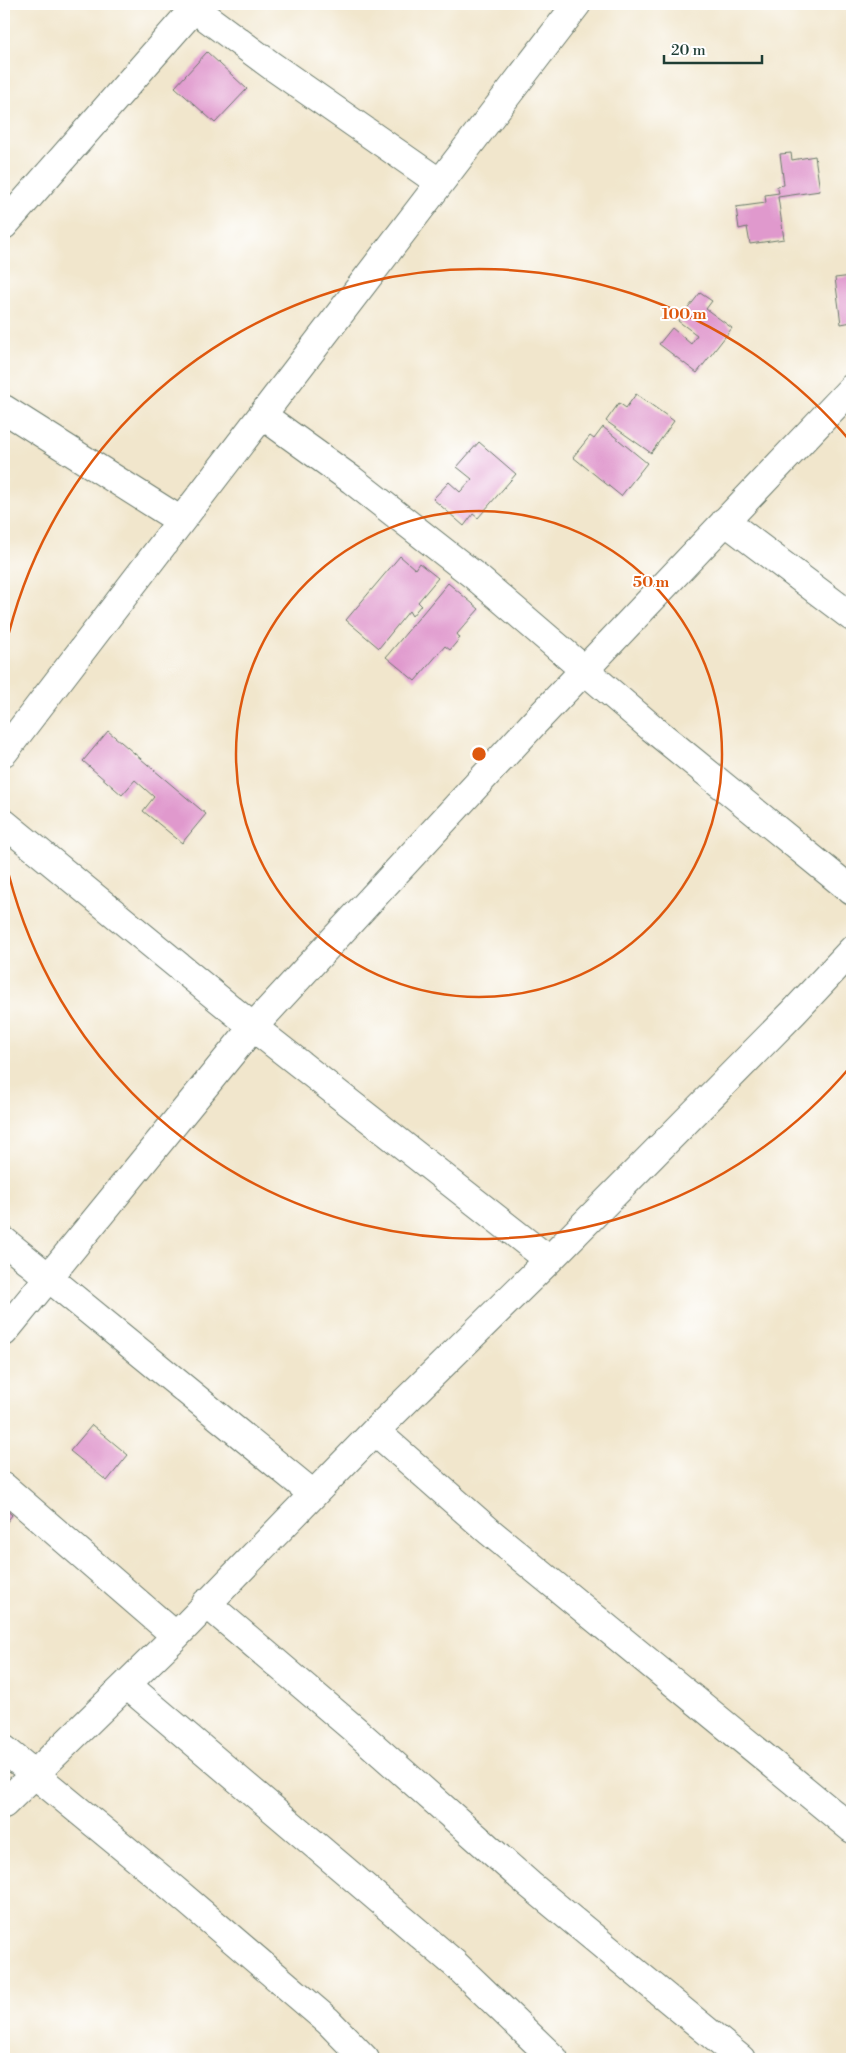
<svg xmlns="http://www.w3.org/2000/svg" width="856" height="2063" viewBox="0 0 856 2063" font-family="'Libre Bodoni',serif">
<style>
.building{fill:#e099cd}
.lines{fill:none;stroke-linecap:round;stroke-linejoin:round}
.minor-casing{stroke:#687869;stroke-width:30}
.minor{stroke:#fff;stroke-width:28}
.ring{fill:none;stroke:#de580e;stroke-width:2.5}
.centre{fill:#de580e;stroke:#fff;stroke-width:2.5}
.ring-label{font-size:15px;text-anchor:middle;font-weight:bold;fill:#de580e;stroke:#fff;stroke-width:4;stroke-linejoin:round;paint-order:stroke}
</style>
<rect width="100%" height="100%" fill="#fff"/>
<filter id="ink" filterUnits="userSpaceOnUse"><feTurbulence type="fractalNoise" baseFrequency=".02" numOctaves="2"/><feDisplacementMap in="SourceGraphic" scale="10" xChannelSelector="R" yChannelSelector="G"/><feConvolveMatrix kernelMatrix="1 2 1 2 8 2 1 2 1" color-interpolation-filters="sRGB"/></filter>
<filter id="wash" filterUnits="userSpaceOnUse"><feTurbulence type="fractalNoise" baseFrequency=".0096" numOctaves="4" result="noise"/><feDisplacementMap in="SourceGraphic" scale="20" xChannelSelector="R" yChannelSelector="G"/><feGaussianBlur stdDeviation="1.12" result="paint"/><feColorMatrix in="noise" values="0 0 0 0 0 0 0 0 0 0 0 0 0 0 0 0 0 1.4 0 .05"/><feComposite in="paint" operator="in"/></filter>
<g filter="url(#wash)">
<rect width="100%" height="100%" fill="#f1e6cc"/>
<g id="blocks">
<!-- building -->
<path class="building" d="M207,52l40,37 -32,34 -40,-36z
M791,153l1,7 23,-4 5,35 -42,6 6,42 -34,5 -3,-17 -8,2 -3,-22 30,-4 -1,-8 14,-2 -2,-7 7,-1 -4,-31z
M852,276v46l-11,2 -6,-46z
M700,293l12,8 -6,8 26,19 -35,45 -38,-29 13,-16 19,16 6,-9 -19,-14z
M636,394l38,27 -23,32 -45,-32 13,-18 7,5z
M603,427l44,36 -26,33 -48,-39 17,-21 4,3z
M479,442l37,32 -38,44 -5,-4 -9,12 -31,-27 16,-17 11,10 12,-13 -15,-12z
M400,556l15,13 4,-6 19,15 -20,24 3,3 -9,11 -3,-5 -30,37 -33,-28z
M448,583l31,26 -22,25 3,4 -10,12 -5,-4 -30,35 -29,-24z
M108,731l98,83 -24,29 -39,-32 11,-14 -19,-17 -13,15 -39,-34z
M92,1425l36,30 -21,26 -37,-30z
M4,1508l8,7 -8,11z"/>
</g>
</g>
<g filter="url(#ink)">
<use href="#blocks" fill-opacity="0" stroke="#687869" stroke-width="1"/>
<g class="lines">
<!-- minor casing -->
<g class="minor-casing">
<path id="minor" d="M188,4l84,62 168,117
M4,225l194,-221
M4,409l177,112
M262,415l90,65 124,97 176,151 200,163
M725,521l127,96
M4,752l573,-748
M4,823l249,204 296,233
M4,1241l309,253
M4,1332l249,-305 281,-304 318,-335
M375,1431l115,101 362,297
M4,1487l172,149
M206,1603l148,126 176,156 211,174
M127,1685l328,279 99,95
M4,1749l165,136 159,136 37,38
M4,1804l172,-168 199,-205 174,-171 244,-247 59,-63"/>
</g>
<!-- minor -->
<use href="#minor" class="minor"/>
</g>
</g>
<!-- distance rings -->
<g class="ring">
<circle cx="479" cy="754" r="243"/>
<path d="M851 1066A486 486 0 0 1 5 859M5 649A486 486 0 0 1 851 442"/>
</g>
<circle cx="479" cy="754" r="8" class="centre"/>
<g class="ring-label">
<text x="684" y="319">100 m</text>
<text x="651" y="587">50 m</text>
</g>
<!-- margin -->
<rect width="856" height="2063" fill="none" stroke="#fff" stroke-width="20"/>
<!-- scale -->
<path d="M664 55v8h98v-8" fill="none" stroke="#1f3d34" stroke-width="2.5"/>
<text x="671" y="55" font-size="15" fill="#1f3d34" stroke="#ffffff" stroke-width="4" paint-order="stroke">20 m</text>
</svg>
